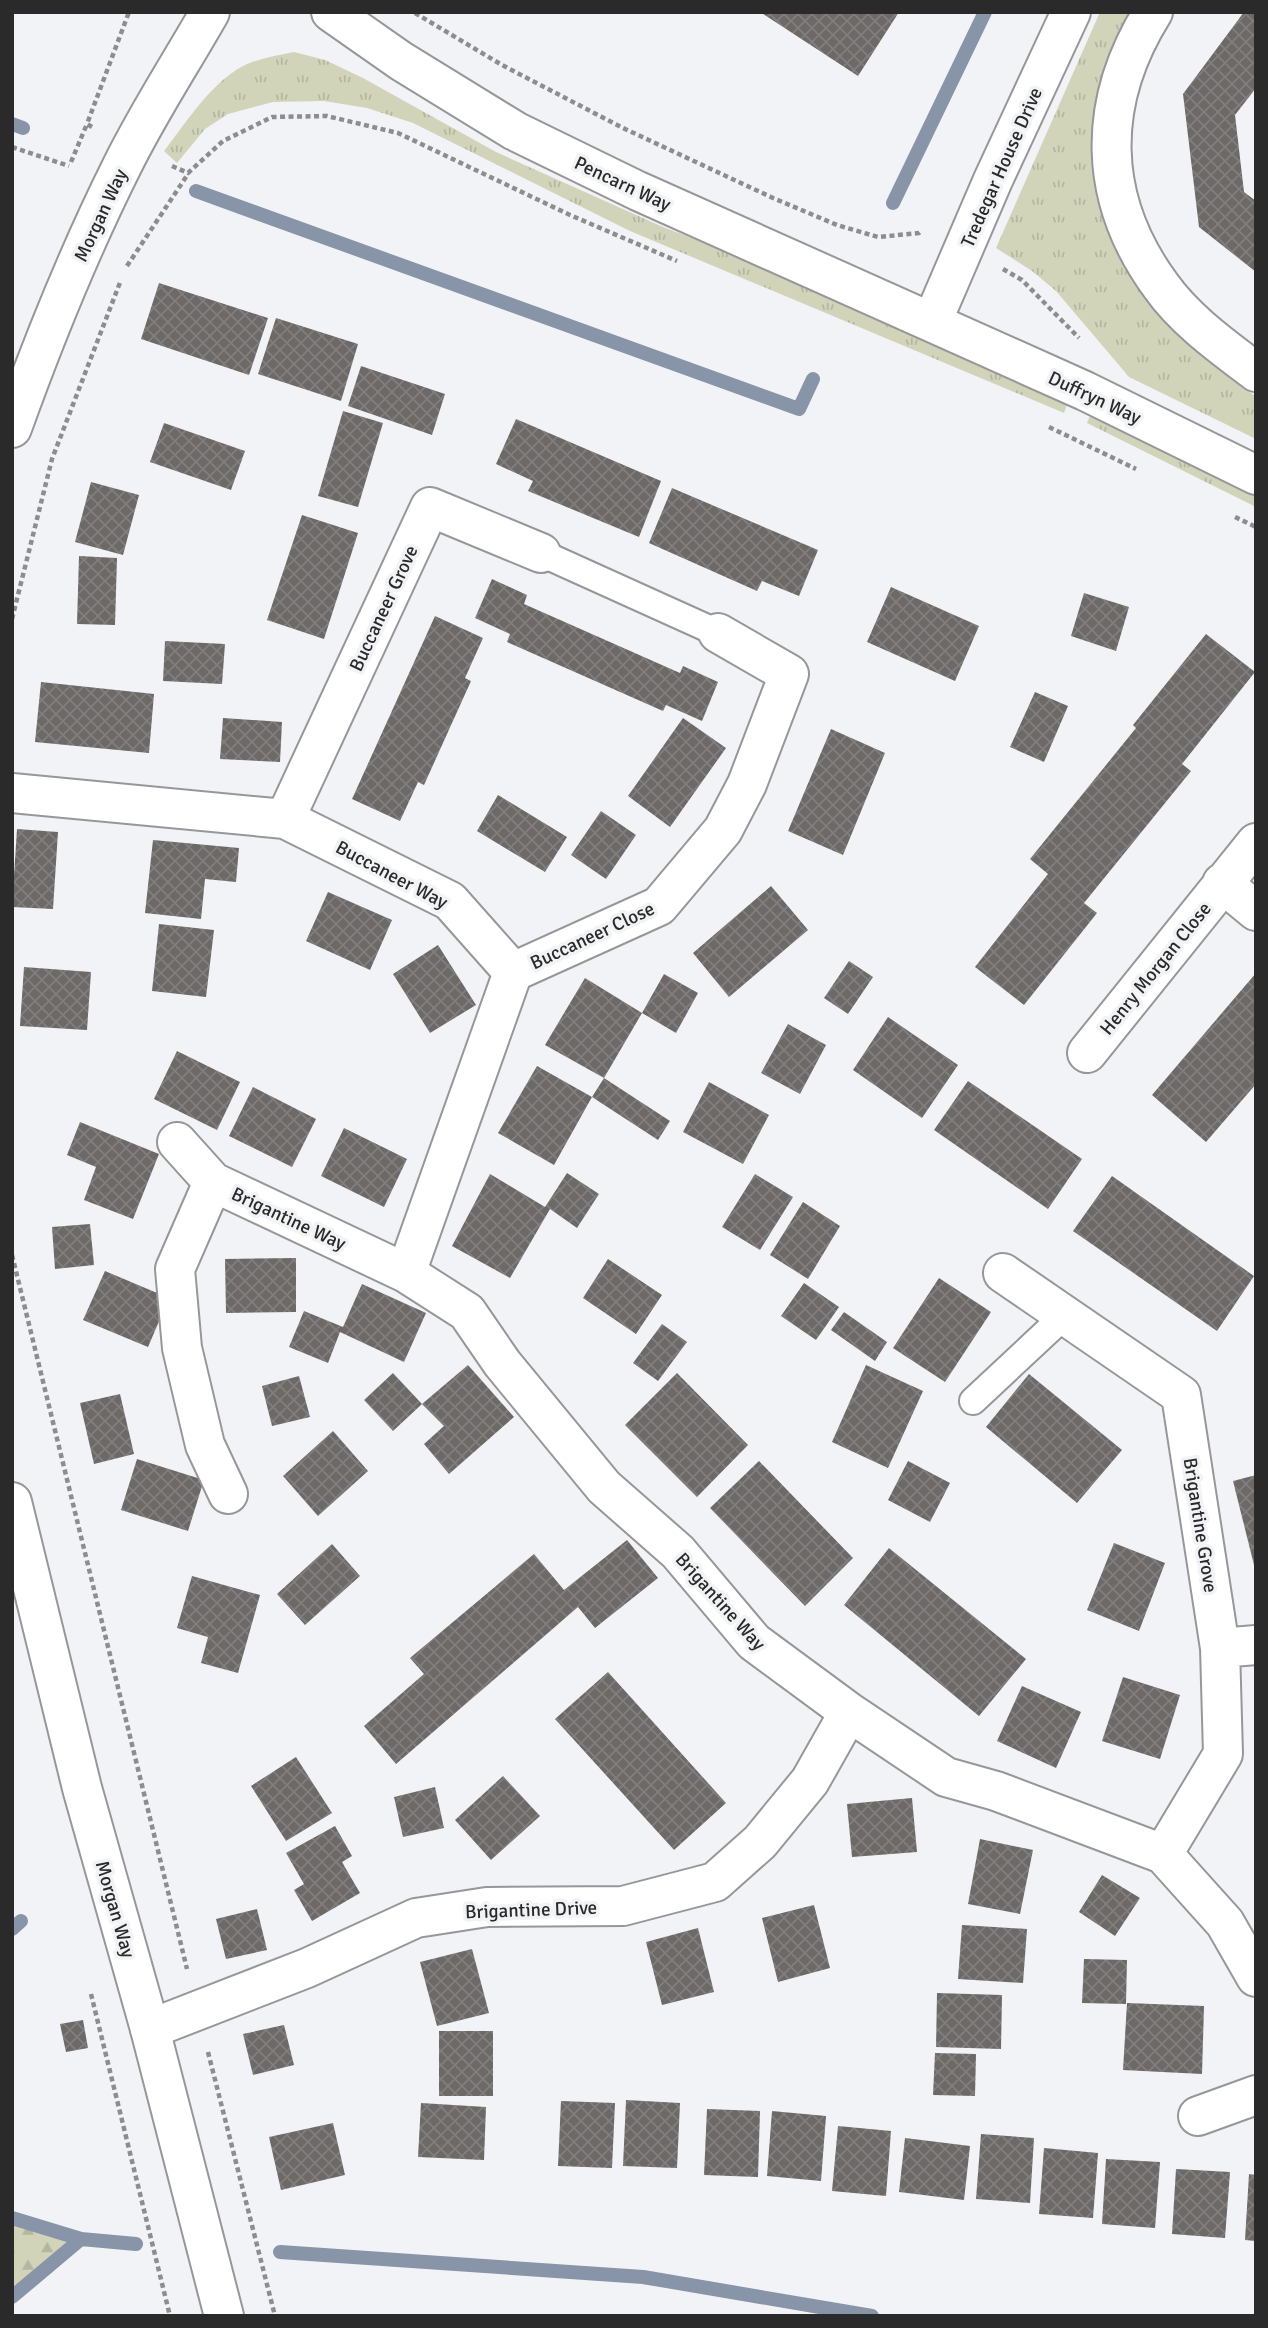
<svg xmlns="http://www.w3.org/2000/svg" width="1268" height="2328" viewBox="0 0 1268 2328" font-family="Signika,sans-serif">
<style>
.grass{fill:url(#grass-tufts)}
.forest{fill:url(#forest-firs)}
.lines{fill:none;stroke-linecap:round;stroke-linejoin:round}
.stream{stroke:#8894a7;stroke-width:14}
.building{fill:url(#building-cross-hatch)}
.service-casing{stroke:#97979a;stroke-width:30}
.minor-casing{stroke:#97979a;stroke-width:42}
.tertiary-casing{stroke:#97979a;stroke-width:42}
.path{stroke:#8d8d8f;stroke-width:4.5;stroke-dasharray:5 3.5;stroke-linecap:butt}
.service{stroke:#fff;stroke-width:26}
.minor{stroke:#fff;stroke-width:38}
.tertiary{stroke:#fff;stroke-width:38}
.labels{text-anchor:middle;stroke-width:7;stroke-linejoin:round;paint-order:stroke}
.street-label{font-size:19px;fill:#2a2a2b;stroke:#f2f3f6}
</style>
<defs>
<pattern id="grass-tufts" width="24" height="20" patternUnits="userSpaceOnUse" patternTransform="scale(1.75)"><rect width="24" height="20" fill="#d2d4ba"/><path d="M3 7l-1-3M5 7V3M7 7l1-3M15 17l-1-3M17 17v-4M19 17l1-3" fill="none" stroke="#b4b6a0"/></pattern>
<pattern id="forest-firs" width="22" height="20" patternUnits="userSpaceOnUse" patternTransform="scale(1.75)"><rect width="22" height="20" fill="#d2d4ba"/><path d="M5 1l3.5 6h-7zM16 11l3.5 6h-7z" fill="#b4b6a0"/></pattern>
<pattern id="building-cross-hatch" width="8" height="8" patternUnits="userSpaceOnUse" patternTransform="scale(1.75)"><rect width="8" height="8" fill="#6c6967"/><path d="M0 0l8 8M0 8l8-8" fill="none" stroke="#817e7d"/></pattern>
</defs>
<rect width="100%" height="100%" fill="#f2f3f6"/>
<!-- grass -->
<path class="grass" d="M1100,12h29l-19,40 -13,50 -3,55 5,44 21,54 34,53 64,59 38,30v42l-127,-62 -73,-86 -24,-20 -36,-23z
M294,52l31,8 38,18 133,74 167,75 166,63 240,109 -5,14 -434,-182 -217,-108 -46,-15 -43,-7 -51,1 -45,12 -23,15 -28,34 -13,-12c22,-28 42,-61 72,-81 17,-11 39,-14 58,-18z
M1092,410l164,81v16l-169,-84z"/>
<!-- forest -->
<path class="forest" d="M12,2218l69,21 -69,58z"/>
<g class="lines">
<!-- stream -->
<path class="stream" d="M12,124l11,4
M196,191l603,218 14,-30
M893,203l92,-191
M12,1929l9,-8
M12,2218l69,21 55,5
M280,2252l363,25 229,39
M12,2297l69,-58"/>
</g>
<!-- building -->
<path class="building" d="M760,12h139l-41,64z
M1244,12h12v76l-21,27 9,77 12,9v71l-57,-45 -16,-133z
M159,283l109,35 -19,57 -108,-36z
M276,318l82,26 -17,57 -83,-27z
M361,366l84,28 -13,41 -84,-29z
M343,411l40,12 -25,84 -40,-11z
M516,419l145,62 -22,56 -111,-46 5,-10 -37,-17z
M164,423l81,28 -14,39 -81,-28z
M91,482l48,13 -16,60 -48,-13z
M672,488l146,62 -19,46 -37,-15 -5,10 -108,-48z
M302,515l56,18 -34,106 -57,-19z
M79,556l38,2 -2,67 -38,-1z
M492,579l35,16 -3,9 156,69 3,-7 35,16 -16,39 -36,-16 -3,6 -156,-69 3,-8 -35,-16z
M891,587l88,39 -24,55 -88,-39z
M1084,593l45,14 -13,44 -45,-15z
M435,616l48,22 -18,40 6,3 -47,104 -6,-3 -18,39 -48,-22z
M1206,634l49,38 -73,92 9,7 -107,132 13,10 -73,92 -49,-38 73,-93 -18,-15 106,-131 -3,-3z
M165,641l60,3 -3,40 -59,-3z
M41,682l113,12 -5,59 -114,-11z
M1035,692l33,14 -24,56 -34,-15z
M223,718l59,4 -2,40 -60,-3z
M683,718l43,30 -56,79 -42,-31z
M831,729l54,24 -42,102 -55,-24z
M498,795l69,42 -22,35 -68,-41z
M601,811l35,24 -30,44 -35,-24z
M17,829l41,3 -5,77 -41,-2z
M153,840l86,8 -3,34 -31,-3 -4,40 -56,-6z
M771,886l37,44 -79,67 -36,-44z
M328,892l64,28 -22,50 -64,-29z
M159,924l55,6 -8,67 -54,-6z
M438,945l38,60 -46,28 -37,-59z
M849,961l24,16 -25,37 -24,-16z
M24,967l67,5 -4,58 -67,-4z
M1256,973v111l-50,58 -54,-47z
M664,974l34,19 -22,40 -34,-20z
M585,978l57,35 -38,65 -59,-33z
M888,1017l70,48 -36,53 -69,-48z
M788,1024l38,21 -26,49 -39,-21z
M177,1051l63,31 -23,48 -63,-31z
M537,1066l55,31 -38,68 -56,-32z
M604,1078l66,43 -12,19 -66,-43z
M968,1081l114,78 -34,50 -114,-79z
M709,1082l60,33 -26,49 -60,-32z
M253,1087l63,32 -24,48 -63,-31z
M80,1122l79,32 -26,65 -49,-19 12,-33 -29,-12z
M344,1128l63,31 -23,48 -63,-31z
M567,1173l32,21 -22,34 -27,-19 -40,69 -58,-32 38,-72 55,33z
M755,1174l38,23 -33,53 -38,-23z
M1112,1176l142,100 -37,55 -144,-100z
M803,1202l37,24 -32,53 -38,-24z
M90,1224l4,41 -39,4 -3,-42z
M296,1258v54l-70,1 -1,-54z
M608,1259l54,36 -26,39 -53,-36z
M105,1271l64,27 -21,49 -65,-27z
M939,1278l52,34 -46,70 -52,-34z
M804,1283l35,24 -23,33 -35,-24z
M362,1284l64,29 -22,49 -64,-30 -12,31 -39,-16 15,-36 39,16z
M844,1312l43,30 -12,19 -44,-31z
M662,1324l25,18 -29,39 -25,-18z
M468,1365l46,52 -65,57 -25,-30 20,-18 -22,-22z
M866,1365l57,26 -35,77 -56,-26z
M393,1373l29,31 -29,27 -29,-31z
M677,1373l71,72 -51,52 -72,-72z
M1029,1374l93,76 -45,53 -91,-76z
M299,1376l11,41 -38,9 -10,-40z
M120,1394l14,60 -40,10 -14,-61z
M333,1431l35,40 -50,45 -35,-40z
M137,1459l67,21 -16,51 -67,-21z
M759,1461l94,97 -48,48 -95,-98z
M908,1461l42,22 -20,39 -42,-22z
M1256,1475v94h-1l-22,-88z
M627,1540l31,38 -63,50 -17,-21 -182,157 -32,-38 60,-52 -14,-16 124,-104 30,36z
M1114,1543l51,20 -26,68 -52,-21z
M332,1544l28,32 -55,49 -28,-31z
M889,1548l137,111 -47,57 -135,-111z
M192,1576l68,19 -22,78 -37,-10 7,-26 -31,-9z
M608,1672l118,131 -52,47 -119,-131z
M1123,1677l57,18 -20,64 -58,-18z
M1022,1686l59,26 -25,56 -59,-27z
M296,1757l36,56 -46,28 -35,-55z
M503,1776l37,40 -49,44 -36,-40z
M435,1787l9,41 -41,9 -9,-40z
M912,1798l5,54 -65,5 -5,-53z
M335,1826l17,30 -10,6 18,31 -48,28 -18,-31 10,-6 -18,-31z
M980,1839l53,11 -13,64 -52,-10z
M1102,1875l38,23 -25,38 -36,-24z
M814,1905l16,63 -52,14 -16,-64z
M257,1909l10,41 -41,9 -10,-40z
M962,1925l65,4 -4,54 -65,-4z
M698,1928l16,64 -52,13 -16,-63z
M472,1949l17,64 -52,13 -17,-64z
M1084,1959l43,1 -1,44 -44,-1z
M937,1993l65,2 -1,54 -65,-2z
M1127,2003l77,3 -2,68 -79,-4z
M83,2020l5,28 -22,4 -6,-28z
M284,2025l10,40 -41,10 -10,-41z
M439,2031h54v65h-54z
M935,2053l41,1 -1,42 -42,-1z
M626,2100l54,3 -3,65 -54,-2z
M561,2101l54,2 -3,65 -54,-2z
M421,2103l65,4 -2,53 -66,-3z
M707,2109l53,2 -2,66 -54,-2z
M772,2111l54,5 -5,65 -54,-5z
M333,2123l12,52 -64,15 -12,-53z
M838,2126l53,5 -5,65 -54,-5z
M981,2134l53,4 -4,65 -54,-4z
M905,2138l65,8 -6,54 -65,-8z
M1044,2148l54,5 -5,65 -54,-4z
M1106,2159l54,3 -5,66 -53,-4z
M1176,2169l54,3 -5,66 -53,-4z
M1249,2174l7,1v66l-11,-1z"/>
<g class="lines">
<!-- service casing -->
<g class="service-casing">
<path id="service" d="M541,553l177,80
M973,1401l92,-86"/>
</g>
<!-- minor casing -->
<g class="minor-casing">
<path id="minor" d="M1153,12c-57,91 -56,187 8,274 24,34 62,61 95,86
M12,793l273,26 165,82 63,71 -107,301
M285,819l145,-312 111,46
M1222,883l34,28
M513,972l146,-66 64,-76 24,-46 42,-110 -71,-41
M1087,1053l169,-210
M177,1142l36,40
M1003,1273l178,122 39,253 3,106 -60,100
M228,1494l-23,-49 -23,-97 -7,-79 38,-87 193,91 61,39 35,51 102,124 74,65 76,90 95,70 97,65 50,14 167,63 62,69 31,54
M1220,1648l36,-3
M150,2029l157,-61 109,-50 71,-11 136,-1 92,-24 45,-40 50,-61 39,-69
M1198,2116l58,-21"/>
</g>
<!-- tertiary casing -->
<g class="tertiary-casing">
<path id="tertiary" d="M331,12l70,49 114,70 123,60 447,200 171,84
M932,322l61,-142 78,-168
M12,428c32,-89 68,-178 110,-262 26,-53 59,-103 88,-154
M12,1502l70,286 68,241 74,287"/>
</g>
<!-- path -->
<path class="path" d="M415,13l87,52 121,63 150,70 64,27 41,12 41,-4 3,-3
M92,127l-5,-3 42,-112
M12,147l57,19
M71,162l16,-38
M172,166l16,7 35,-32 49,-24 55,-1 71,17 172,82 107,46
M127,266l61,-92
M1003,269l19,11 57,58
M1049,427l87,42
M1235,517l21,10
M12,619l40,-160 69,-179
M12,1255l175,714
M91,1994l79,322
M208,2052l67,264"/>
<!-- service -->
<use href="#service" class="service"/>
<!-- minor -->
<use href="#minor" class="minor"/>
<!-- tertiary -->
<use href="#tertiary" class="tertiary"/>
</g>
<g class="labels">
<!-- street labels -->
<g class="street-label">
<text transform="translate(1001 167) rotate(-66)" y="7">Tredegar House Drive</text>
<text transform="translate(623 183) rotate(25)" y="7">Pencarn Way</text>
<text transform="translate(100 215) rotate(-65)" y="7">Morgan Way</text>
<text transform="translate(1095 397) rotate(25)" y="7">Duffryn Way</text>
<text transform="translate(383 608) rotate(-65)" y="7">Buccaneer Grove</text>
<text transform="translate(392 874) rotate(28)" y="7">Buccaneer Way</text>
<text transform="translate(592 935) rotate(-25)" y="7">Buccaneer Close</text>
<text transform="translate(1155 968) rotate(-51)" y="7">Henry Morgan Close</text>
<text transform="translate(289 1218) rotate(25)" y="7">Brigantine Way</text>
<text transform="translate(1201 1525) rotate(81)" y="7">Brigantine Grove</text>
<text transform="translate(721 1601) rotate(48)" y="7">Brigantine Way</text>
<text transform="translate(116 1909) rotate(74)" y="7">Morgan Way</text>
<text transform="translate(531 1909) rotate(-2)" y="7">Brigantine Drive</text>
</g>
</g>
<!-- border -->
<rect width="1268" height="2328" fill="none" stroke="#2a2a2b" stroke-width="28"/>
</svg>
